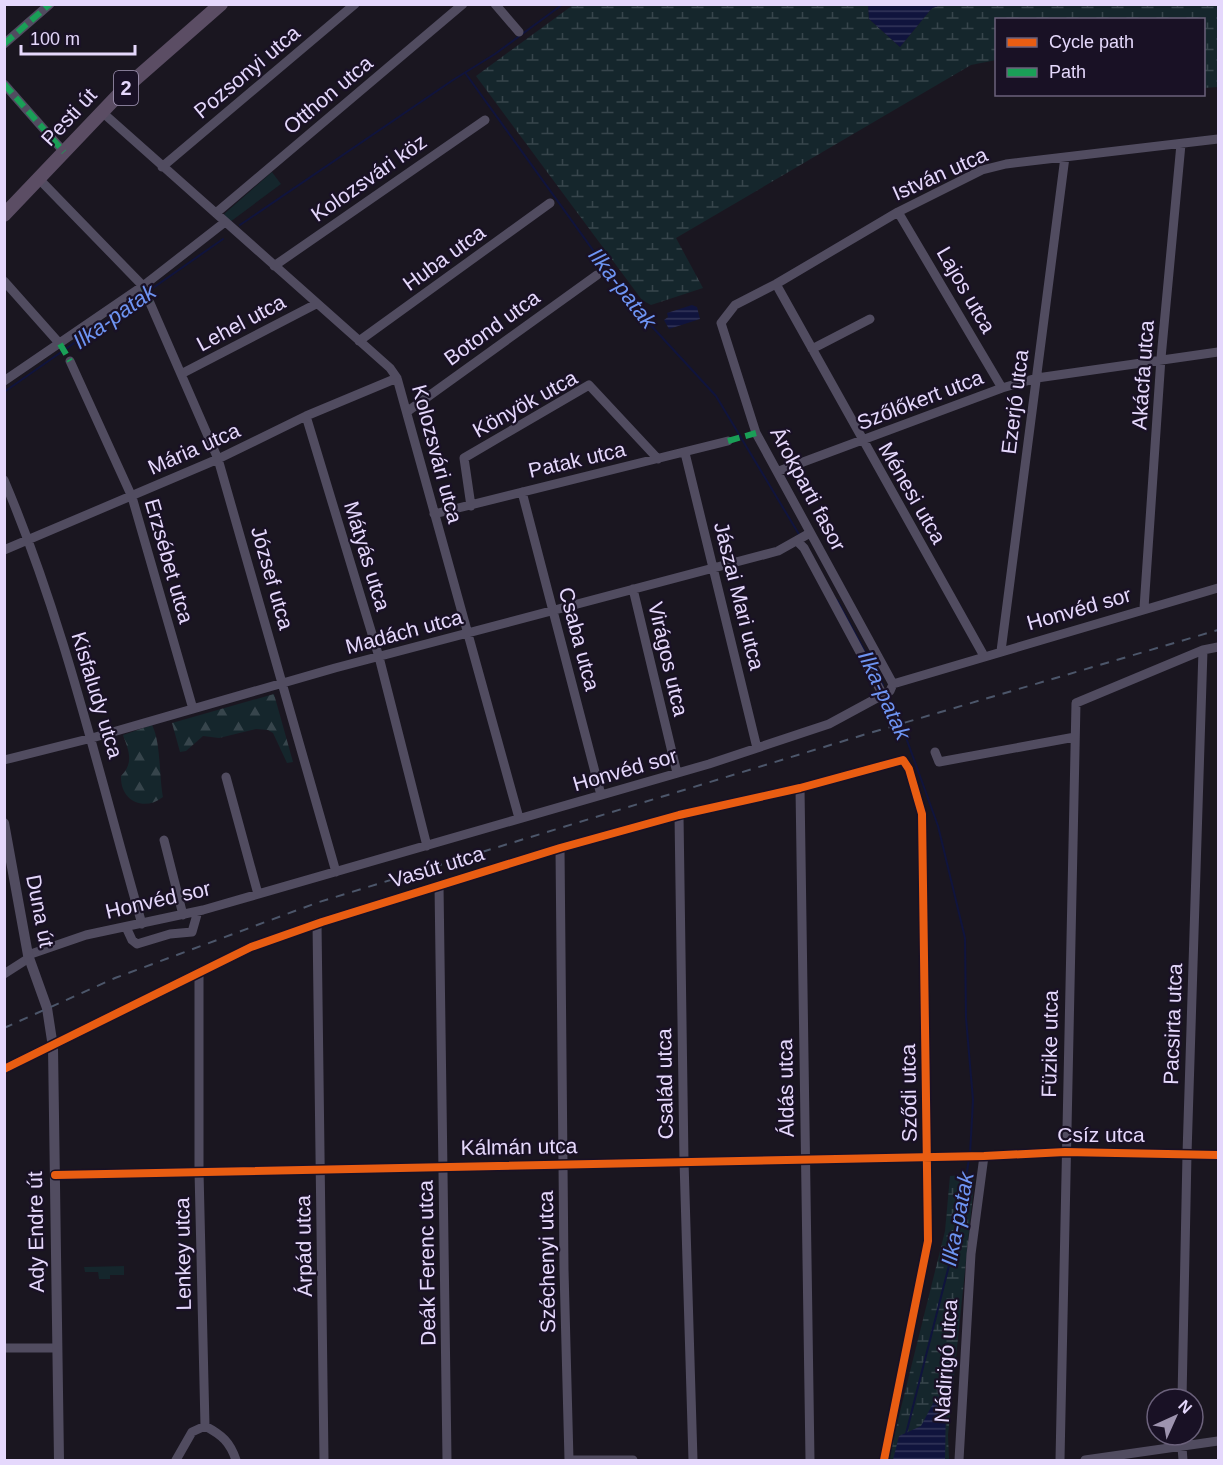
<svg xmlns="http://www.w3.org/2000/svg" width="1223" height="1465" viewBox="0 0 1223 1465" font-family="Arial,sans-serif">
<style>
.forest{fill:url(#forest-firs)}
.wetland{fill:url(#wetland-marsh)}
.park{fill:#15262c}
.water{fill:url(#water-rules)}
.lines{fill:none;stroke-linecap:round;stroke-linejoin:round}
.stream{stroke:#10143d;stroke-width:2}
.minor{stroke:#514c60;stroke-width:9}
.tertiary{stroke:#514c60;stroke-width:10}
.primary{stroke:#5b4d64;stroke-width:14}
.rail{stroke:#4c566a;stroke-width:2;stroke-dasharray:9 8;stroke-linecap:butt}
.quiet{stroke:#1a9f57;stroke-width:6;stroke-dasharray:12 6;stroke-linecap:butt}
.cycleway-casing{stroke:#191125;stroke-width:11}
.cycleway{stroke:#e95d12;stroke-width:8}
.labels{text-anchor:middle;stroke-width:4.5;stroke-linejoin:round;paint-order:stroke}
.shield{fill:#191125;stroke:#a89cbc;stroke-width:1.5}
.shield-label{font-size:20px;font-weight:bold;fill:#e5d8fc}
.street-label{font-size:21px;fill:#e5d8fc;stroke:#191125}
.water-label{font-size:22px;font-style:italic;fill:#6e94f3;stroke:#191125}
</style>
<defs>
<pattern id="forest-firs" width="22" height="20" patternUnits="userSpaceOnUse" patternTransform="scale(1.5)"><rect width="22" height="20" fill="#15262c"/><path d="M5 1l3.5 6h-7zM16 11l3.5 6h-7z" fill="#37454c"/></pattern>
<pattern id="wetland-marsh" width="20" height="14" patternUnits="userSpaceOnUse" patternTransform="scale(1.5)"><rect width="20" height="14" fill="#15262c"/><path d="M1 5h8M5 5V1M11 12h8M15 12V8" fill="none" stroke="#37454c"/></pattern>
<pattern id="water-rules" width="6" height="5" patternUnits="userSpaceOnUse" patternTransform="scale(1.5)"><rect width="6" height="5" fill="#10143d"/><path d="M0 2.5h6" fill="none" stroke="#33355a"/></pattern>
</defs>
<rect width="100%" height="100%" fill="#1a1620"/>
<!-- forest -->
<path class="forest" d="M274,694l19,68 -6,1 -14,-30 -5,-3 -12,-1 -37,9 -16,-2 -17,15 -6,1 -8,-29z
M152,725c9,17 7,52 11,72 -19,15 -43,4 -42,-21 13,-13 8,-25 2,-41z"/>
<!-- wetland -->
<path class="wetland" d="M573,5h295l1,14 31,28 32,-39 10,-3h276v82l-14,1v-68h-208v40l-25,5 -295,173 27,50 -52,17 -9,-5 -166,-224z
M975,1174l-27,261 1,25h-61l57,-229 5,-55z"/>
<!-- park -->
<path class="park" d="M272,172l9,12 -51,38 -6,-8z
M124,1266v9h-14v4h-11l-1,-7h-13l-1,-5z"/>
<!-- water -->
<path class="water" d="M868,5v-1l74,1 -10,3 -32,39 -31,-28z
M692,305l5,2 3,12 -31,10 -5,-9 4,-3 -1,-4z
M937,1396l9,7 -1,57h-52l6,-24 22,-10z"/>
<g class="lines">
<!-- stream -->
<path class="stream" d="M466,74l168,233 82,89 84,140
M240,225l213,-145 42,-26 68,-50
M4,392l219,-153
M837,600l46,85
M888,696l16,36 34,94 27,112 1,80 7,82 -3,54
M906,1434l50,-196 13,-79"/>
<!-- minor -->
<path class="minor" d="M495,4l24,28
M4,44l46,-40
M4,84l60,68
M102,112l288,256 7,10 122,440
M162,167l193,-163
M40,180l103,106
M898,212l104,176
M216,213l247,-209
M274,266l211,-146
M4,281l56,63
M776,284l208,372
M150,303l68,156 118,413
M359,341l191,-138
M812,349l58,-30
M70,361l62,136 61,212
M183,373l133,-69
M4,381l139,-95 82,-64
M408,411l189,-136
M306,416l73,241 48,189
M685,453l72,295
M779,471l223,-83 35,-10 181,-26
M4,480c61,143 95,296 138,444
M522,492l79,303
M471,506l-7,-48 125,-73 69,74
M434,514l294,-73
M797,541l7,7 79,147
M4,550l214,-91 88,-43 91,-38
M633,589l44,184
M1144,608l17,-250 20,-214
M1001,651l64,-494
M893,684l-137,-251 -35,-110 14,-18 41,-21 122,-72 84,-42 24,-6 212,-25
M935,752l4,10 136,-25
M4,760l88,-22 243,-70 443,-117 32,-18
M226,777l32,117
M800,788l10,672
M679,815l5,346 9,299
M164,840l19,75
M560,848l4,422 5,190
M439,885l8,575
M317,923l7,537
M126,927l6,13 5,4 33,-10 22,-2 6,-21
M28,955l58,-20 117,-25 506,-146 120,-40 61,-33 3,-7 325,-96
M4,974l25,-16
M199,974v197l6,255
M4,1069l247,-122 71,-25 238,-74 119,-33 121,-27 103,-28 6,9 13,45 6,427 -44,219
M55,1175l929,-19 81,-4 153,3
M4,1348h53
M1182,1399l5,-245 16,-504
M1181,1435l2,25
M176,1460l16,-28 13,-6c17,9 25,16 31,34
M570,1460h63
M959,1460l12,-206 13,-98
M1060,1460l16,-757 127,-53 15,-3
M1085,1460l133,-19"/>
<!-- tertiary -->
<path class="tertiary" d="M4,823l24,132 19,53 6,39 6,413"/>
<!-- primary -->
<path class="primary" d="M4,215l120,-126 97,-85"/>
<!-- rail -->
<path class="rail" d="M4,1028l111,-50 204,-76 544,-167 355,-105"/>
<!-- quiet -->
<path class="quiet" d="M4,44l46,-40
M4,84l60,68
M143,286l7,17
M60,344l10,17
M728,441l28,-8"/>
<!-- cycleway casing -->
<g class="cycleway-casing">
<path id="cycleway" d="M4,1069l247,-122 71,-25 238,-74 119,-33 121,-27 103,-28 6,9 13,45 6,427 -44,219
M55,1175l929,-19 81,-4 153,3"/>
</g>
<!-- cycleway -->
<use href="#cycleway" class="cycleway"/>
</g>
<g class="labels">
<!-- shield labels -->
<rect class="shield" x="114" y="71" width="24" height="34" rx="4.5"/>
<g class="shield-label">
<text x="126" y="95">2</text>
</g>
<!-- street labels -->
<g class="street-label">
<text transform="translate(247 72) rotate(-40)" y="7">Pozsonyi utca</text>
<text transform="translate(328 95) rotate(-40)" y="7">Otthon utca</text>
<text transform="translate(69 117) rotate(-47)" y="7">Pesti út</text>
<text transform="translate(940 174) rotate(-24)" y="7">István utca</text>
<text transform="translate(369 178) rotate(-35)" y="7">Kolozsvári köz</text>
<text transform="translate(444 258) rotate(-36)" y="7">Huba utca</text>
<text transform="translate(966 290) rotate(60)" y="7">Lajos utca</text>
<text transform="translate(241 323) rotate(-28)" y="7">Lehel utca</text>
<text transform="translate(492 328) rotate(-36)" y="7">Botond utca</text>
<text transform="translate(1143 375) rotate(-86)" y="7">Akácfa utca</text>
<text transform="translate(920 400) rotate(-21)" y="7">Szőlőkert utca</text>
<text transform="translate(1015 402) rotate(-83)" y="7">Ezerjó utca</text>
<text transform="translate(525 404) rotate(-29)" y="7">Könyök utca</text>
<text transform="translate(194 449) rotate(-24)" y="7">Mária utca</text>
<text transform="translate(437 454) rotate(75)" y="7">Kolozsvári utca</text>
<text transform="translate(577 460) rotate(-13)" y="7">Patak utca</text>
<text transform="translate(808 489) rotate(62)" y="7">Árokparti fasor</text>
<text transform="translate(912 493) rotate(60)" y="7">Ménesi utca</text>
<text transform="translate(367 556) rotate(73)" y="7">Mátyás utca</text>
<text transform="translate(169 561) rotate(74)" y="7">Erzsébet utca</text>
<text transform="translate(272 578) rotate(74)" y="7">József utca</text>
<text transform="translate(739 596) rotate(76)" y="7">Jászai Mari utca</text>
<text transform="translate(1079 609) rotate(-16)" y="7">Honvéd sor</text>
<text transform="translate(404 632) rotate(-15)" y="7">Madách utca</text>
<text transform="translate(579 639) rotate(75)" y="7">Csaba utca</text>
<text transform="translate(668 659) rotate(77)" y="7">Virágos utca</text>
<text transform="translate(97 695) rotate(73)" y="7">Kisfaludy utca</text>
<text transform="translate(625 770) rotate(-16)" y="7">Honvéd sor</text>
<text transform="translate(437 867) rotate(-17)" y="7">Vasút utca</text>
<text transform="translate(158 900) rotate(-13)" y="7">Honvéd sor</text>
<text transform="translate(40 911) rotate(79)" y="7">Duna út</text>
<text transform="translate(1173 1024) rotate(-88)" y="7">Pacsirta utca</text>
<text transform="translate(1050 1044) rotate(-89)" y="7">Füzike utca</text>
<text transform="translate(665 1084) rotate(-91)" y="7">Család utca</text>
<text transform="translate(786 1088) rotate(-91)" y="7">Áldás utca</text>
<text transform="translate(909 1093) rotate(-91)" y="7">Sződi utca</text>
<text x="1101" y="1142">Csíz utca</text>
<text transform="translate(519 1147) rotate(-1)" y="7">Kálmán utca</text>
<text transform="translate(36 1232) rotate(-91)" y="7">Ady Endre út</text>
<text transform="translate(304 1246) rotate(-91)" y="7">Árpád utca</text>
<text transform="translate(183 1254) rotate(-91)" y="7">Lenkey utca</text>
<text transform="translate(547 1262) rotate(-91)" y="7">Széchenyi utca</text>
<text transform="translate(427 1263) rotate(-91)" y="7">Deák Ferenc utca</text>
<text transform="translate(946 1361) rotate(-86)" y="7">Nádirigó utca</text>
</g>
<!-- water labels -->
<g class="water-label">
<text transform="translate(623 288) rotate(52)" y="8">Ilka-patak</text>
<text transform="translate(114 316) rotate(-35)" y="8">Ilka-patak</text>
<text transform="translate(885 695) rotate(65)" y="8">Ilka-patak</text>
<text transform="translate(957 1219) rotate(-79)" y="8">Ilka-patak</text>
</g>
</g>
<!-- border -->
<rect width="1223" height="1465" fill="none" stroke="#e5d8fc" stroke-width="12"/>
<!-- legend -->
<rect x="995" y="18" width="210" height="78" fill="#191125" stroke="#6b617b" stroke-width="1.5"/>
<rect x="1007" y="38" width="30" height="9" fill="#e95d12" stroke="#6b617b" stroke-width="1.5"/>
<text x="1049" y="48" font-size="18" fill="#e5d8fc">Cycle path</text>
<rect x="1007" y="68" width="30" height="9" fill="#1a9f57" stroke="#6b617b" stroke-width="1.5"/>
<text x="1049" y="78" font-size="18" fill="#e5d8fc">Path</text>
<!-- north arrow -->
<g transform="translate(1175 1417) rotate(45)"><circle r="28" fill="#191125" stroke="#6b617b" stroke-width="1.5"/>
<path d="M0-4.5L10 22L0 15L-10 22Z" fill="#9e94af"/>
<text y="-9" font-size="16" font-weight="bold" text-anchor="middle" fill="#e5d8fc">N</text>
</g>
<!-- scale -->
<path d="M21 45v9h114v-9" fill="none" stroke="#e5d8fc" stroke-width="3"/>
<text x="30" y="45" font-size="18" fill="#e5d8fc" stroke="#191125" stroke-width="4.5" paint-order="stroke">100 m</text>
</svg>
